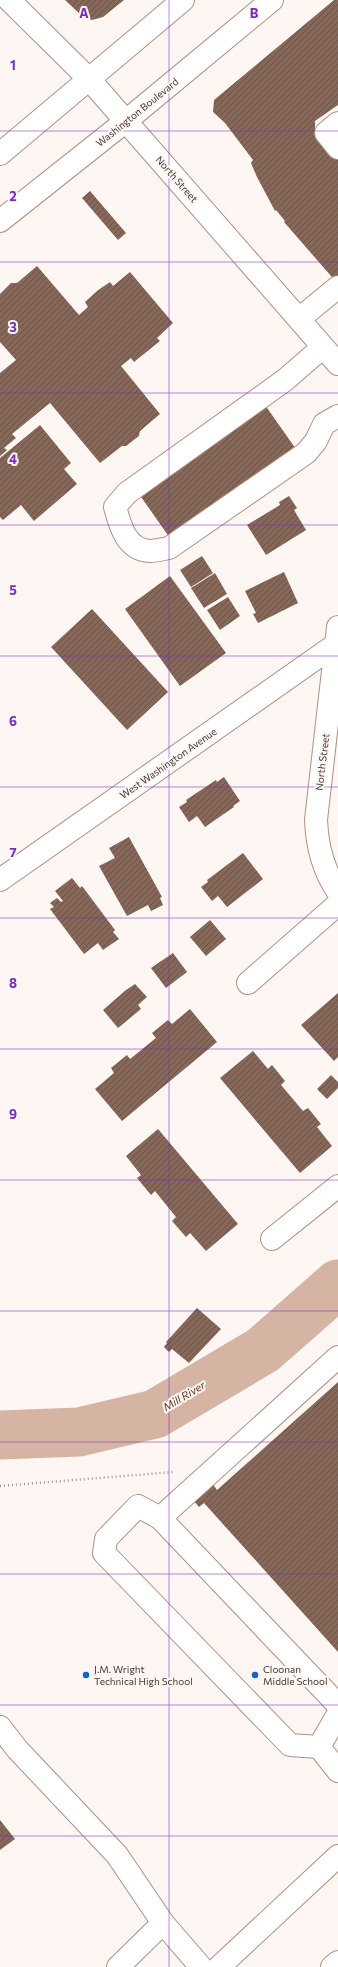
<svg xmlns="http://www.w3.org/2000/svg" width="338" height="1967" viewBox="0 0 338 1967" font-family="Commissioner,sans-serif">
<style>
.lines{fill:none;stroke-linecap:round;stroke-linejoin:round}
.river{stroke:#d5b4a4;stroke-width:49}
.building{fill:url(#building-hatch)}
.minor-casing{stroke:#ae9081;stroke-width:24}
.major-casing{stroke:#ae9081;stroke-width:24}
.path{stroke:#9f9590;stroke-width:2.5;stroke-dasharray:1 3;stroke-linecap:butt}
.minor{stroke:#fff;stroke-width:22}
.major{stroke:#fff;stroke-width:22}
.grid{fill:none;stroke:#7b2cbf;stroke-width:1;stroke-opacity:0.55}
.poi-dot{fill:#0c64cd;stroke:#fdf6f3;stroke-width:1.5}
.labels{text-anchor:middle;stroke-width:4;stroke-linejoin:round;paint-order:stroke}
.street-label{font-size:10px;fill:#453832;stroke:#fdf6f3}
.poi-label{font-size:10px;fill:#453832;stroke:#fdf6f3;text-anchor:start}
.water-label{font-size:11px;font-style:italic;fill:#61341d;stroke:#fdf6f3}
.grid-label{font-size:13px;text-anchor:middle;font-weight:bold;fill:#7b2cbf;stroke:#fdf6f3;stroke-width:4;stroke-linejoin:round;paint-order:stroke}
</style>
<defs>
<pattern id="building-hatch" width="6" height="6" patternUnits="userSpaceOnUse"><rect width="6" height="6" fill="#85685a"/><path d="M-1 1l2-2M0 6l6-6M5 7l2-2" fill="none" stroke="#695247"/></pattern>
</defs>
<rect width="100%" height="100%" fill="#fdf6f3"/>
<g class="lines">
<!-- river -->
<path class="river" d="M0,1435l79,-3 76,-18 108,-64 75,-66"/>
</g>
<!-- building -->
<path class="building" d="M65,0h59l-21,17 -11,3 -9,-3z
M334,0h4v105l-23,16v11l23,24v128l-54,-62 1,-1 -9,-11 -1,1 -18,-34 -6,-14 2,-3 -28,-37 -12,-11 1,-12z
M90,191l36,42 -8,7 -36,-42z
M37,266l42,49 9,-8 -3,-5 12,-11 13,-9 3,4 17,-14 43,51 -16,15 3,3 -26,21 -3,-4 -10,8 39,48 -20,17 -1,5 -13,10h-4l-22,17 -50,-60 -38,31 4,4 -12,10 3,2 -7,6v-83l16,-13 -16,-18v-48l11,-11h6z
M265,405l33,47 -126,89 -33,-47z
M40,425l31,38 -7,6 13,15 -43,37 -13,-16 -18,15 -3,-3v-59z
M289,496l8,12 -3,2 12,20 -40,25 -19,-30 33,-20 -1,-3z
M202,556l11,17 -22,14 -11,-17z
M284,572l14,31 -40,20 -5,-9 3,-1 -11,-22z
M215,573l12,21 -23,14 -13,-20z
M170,576l56,77 -46,33 -55,-77z
M228,597l12,19 -20,14 -13,-20z
M92,609l76,83 -41,38 -76,-83z
M224,777l16,24 -7,5 1,1 -29,20 -8,-11 -8,6 -10,-15 8,-5 -1,-2 30,-20 1,2z
M129,837l33,60 -2,1 3,7 -12,6 -3,-6 -21,11 -28,-50 16,-8 -6,-10z
M243,853l20,26 -36,28 -9,-11 -6,5 -11,-14 7,-5 -1,-2z
M72,878l8,10 2,-2 33,44 -2,2 6,7 -16,11 -5,-7 -14,11 -34,-45 4,-2 -4,-4 7,-5 4,4 2,-1 -8,-10z
M210,920l16,19 -20,17 -16,-19z
M173,953l14,19 -21,16 -15,-20z
M135,984l12,13 -9,8 3,4 -23,19 -15,-18 23,-20z
M338,993v64l-4,4 -33,-36z
M190,1009l27,33 -95,79 -27,-32 19,-16 -3,-5 16,-13 3,4 26,-21 -4,-5 16,-13 4,4z
M253,1051l15,18 4,-4 13,16 -4,4 22,26 5,-3 13,16 -4,3 15,19 -32,27 -80,-95z
M331,1075l7,7v6l-11,11 -10,-10z
M158,1129l80,95 -32,27 -16,-18 -4,4 -14,-16 4,-4 -21,-26 -4,4 -14,-17 4,-3 -15,-19z
M197,1308l24,21 -32,34 -17,-14 -3,3 -5,-5 3,-4 -1,-1z
M338,1382v270l-134,-149 -5,4 -6,-7 19,-17 5,7z
M0,1820l15,19 -15,11z"/>
<g class="lines">
<!-- minor casing -->
<g class="minor-casing">
<path id="minor" d="M9,0l80,79 249,285
M338,123l-12,10 12,15
M299,319l39,-32
M323,347l-38,33 -158,113 -12,14c5,18 11,43 35,44 6,0 13,-2 19,-3l137,-95 10,-12 8,-17 14,-8
M338,627l-22,193c1,27 7,50 22,72
M0,880l335,-235
M248,983l90,-79
M272,1239l66,-53
M160,1518l178,-161
M338,1705l-178,-187 -22,-12 -32,33 -2,14 186,192 29,2 19,-33
M0,1727l17,22 100,106 46,68 38,44
M319,1747l19,24
M118,1967l45,-44
M219,1967l119,-111
M332,1967l6,-5"/>
</g>
<!-- major casing -->
<g class="major-casing">
<path id="major" d="M0,154l183,-154
M0,221l126,-100 146,-121"/>
</g>
<!-- path -->
<path class="path" d="M0,1486l173,-14"/>
<!-- minor -->
<use href="#minor" class="minor"/>
<!-- major -->
<use href="#major" class="major"/>
</g>
<!-- grid -->
<path class="grid" d="M169,0v1967M0,131h338M0,262h338M0,393h338M0,525h338M0,656h338M0,787h338M0,918h338M0,1049h338M0,1180h338M0,1311h338M0,1442h338M0,1574h338M0,1705h338M0,1836h338"/>
<!-- markers -->
<g class="poi-dot">
<circle cx="86" cy="1675" r="4"/>
<circle cx="255" cy="1675" r="4"/>
</g>
<g class="labels">
<!-- street labels -->
<g class="street-label">
<text transform="translate(137 112) rotate(-39)" y="4">Washington Boulevard</text>
<text transform="translate(177 179) rotate(49)" y="4">North Street</text>
<text transform="translate(322 762) rotate(-83)" y="4">North Street</text>
<text transform="translate(168 763) rotate(-35)" y="4">West Washington Avenue</text>
</g>
<!-- poi labels -->
<g class="poi-label">
<text x="94" y="1673">J.M. Wright<tspan x="94" dy="12">Technical High School</tspan></text>
<text x="263" y="1673">Cloonan<tspan x="263" dy="12">Middle School</tspan></text>
</g>
<!-- water labels -->
<g class="water-label">
<text transform="translate(184 1396) rotate(-31)" y="4">Mill River</text>
</g>
</g>
<g class="grid-label">
<text x="84" y="18">A</text>
<text x="254" y="18">B</text>
<text x="13" y="70">1</text>
<text x="13" y="201">2</text>
<text x="13" y="332">3</text>
<text x="13" y="464">4</text>
<text x="13" y="595">5</text>
<text x="13" y="726">6</text>
<text x="13" y="857">7</text>
<text x="13" y="988">8</text>
<text x="13" y="1119">9</text>
</g>
</svg>
